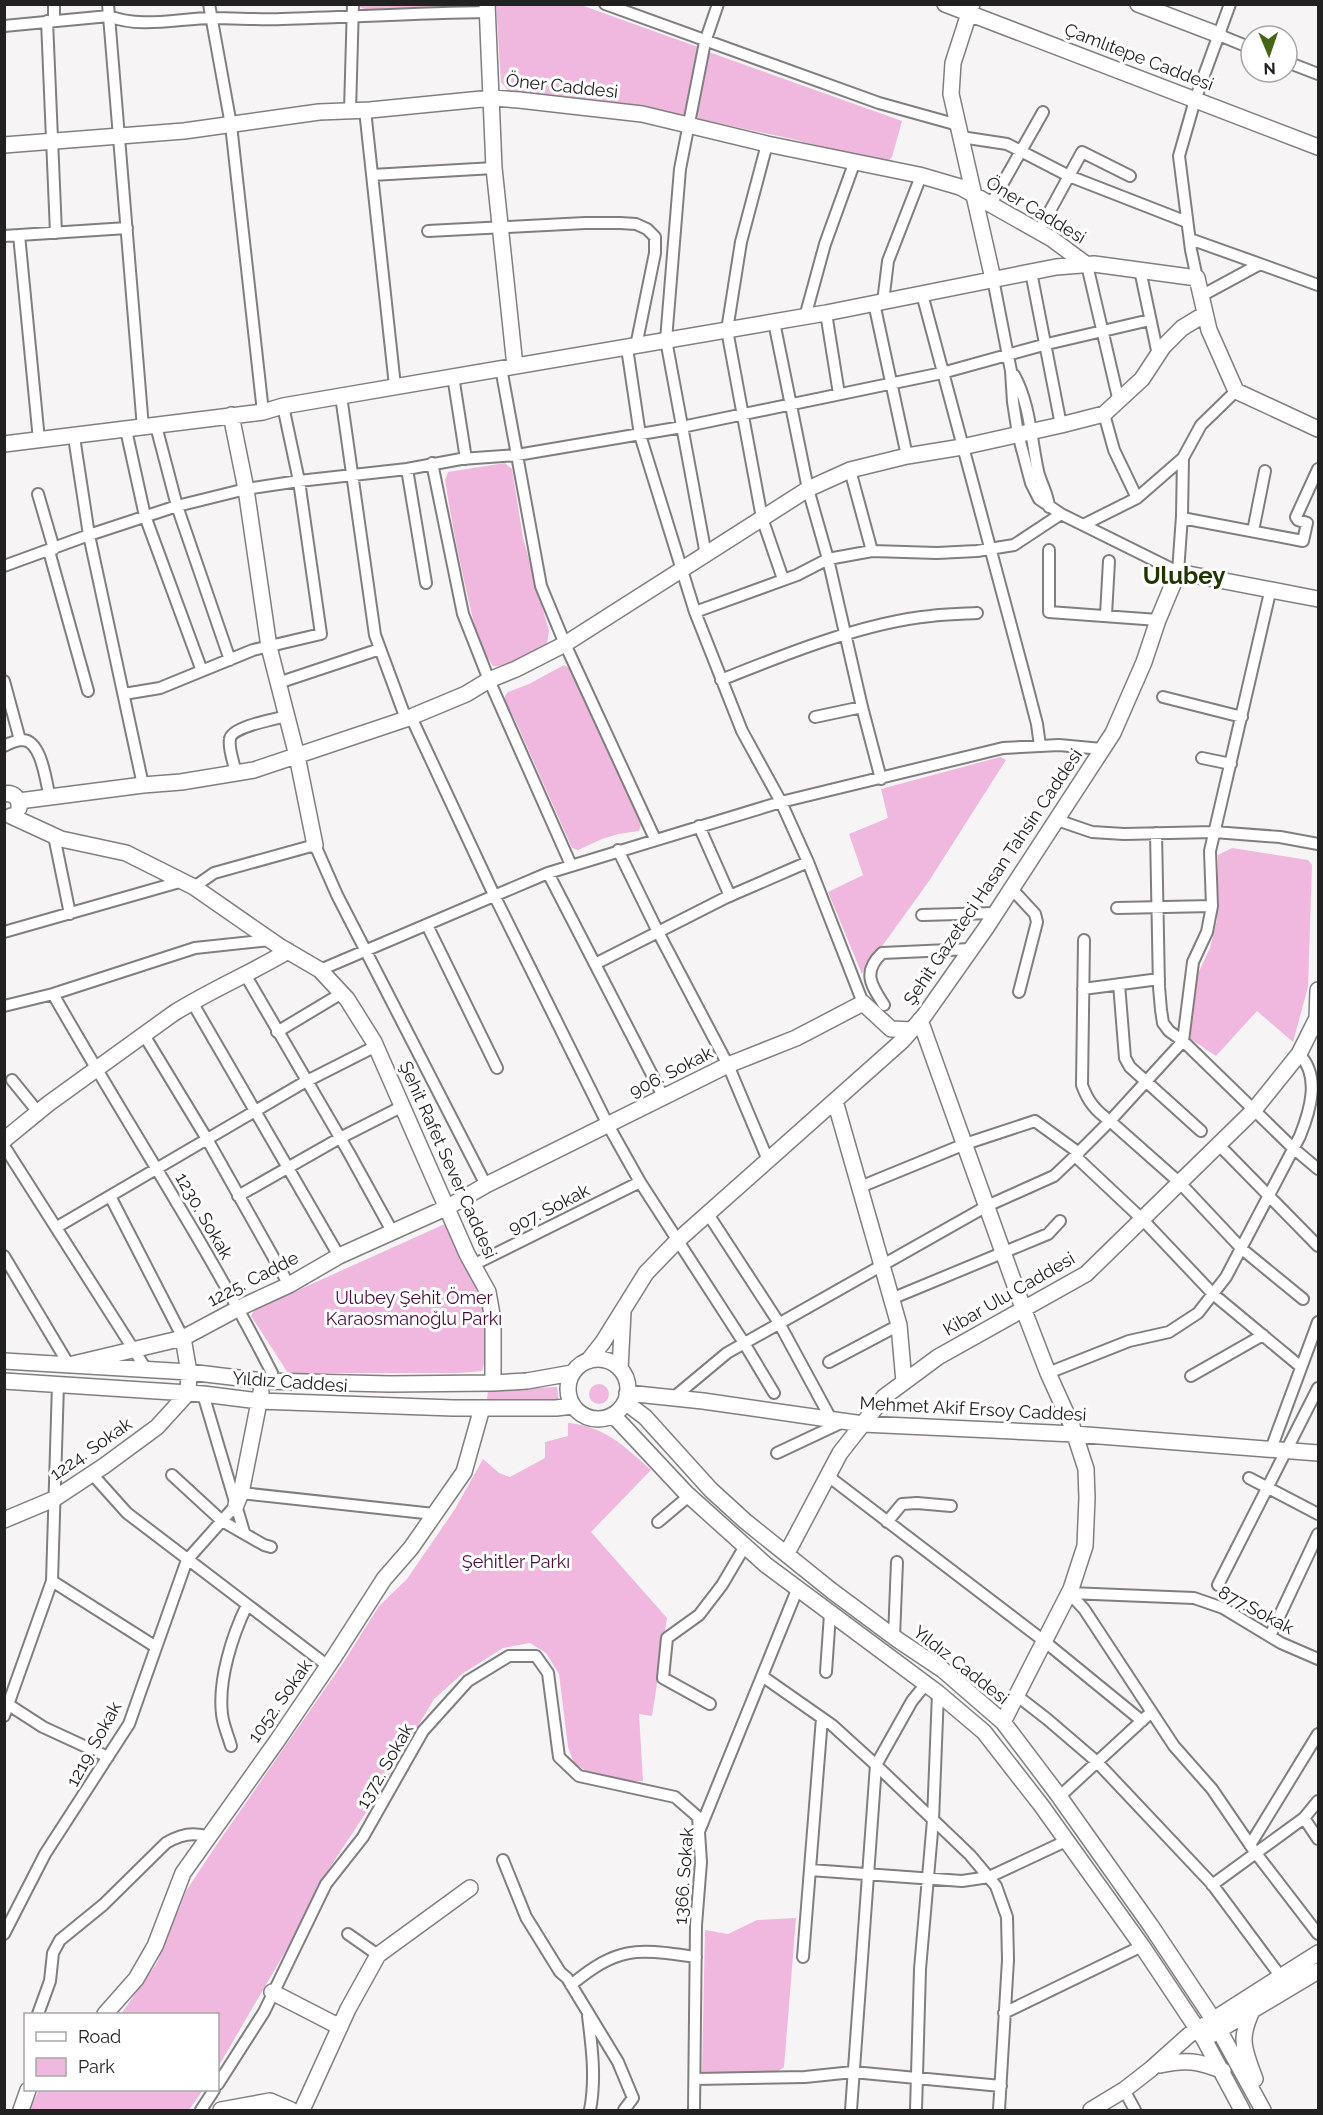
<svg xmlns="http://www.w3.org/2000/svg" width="1323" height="2115" viewBox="0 0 1323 2115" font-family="Raleway,sans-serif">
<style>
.green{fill:#f0b8de}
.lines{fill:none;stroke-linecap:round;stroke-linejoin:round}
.street-casing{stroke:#817e80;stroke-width:14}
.secondary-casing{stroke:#817e80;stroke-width:18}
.street{stroke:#fff;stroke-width:10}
.secondary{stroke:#fff;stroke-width:15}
.labels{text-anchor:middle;stroke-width:6;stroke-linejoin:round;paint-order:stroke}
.street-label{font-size:18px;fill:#222122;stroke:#fff}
.park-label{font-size:18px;fill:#4c0a3e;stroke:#fff}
.district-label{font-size:24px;font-weight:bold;fill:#213500;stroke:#fff}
</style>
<rect width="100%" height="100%" fill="#f7f4f6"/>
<!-- green -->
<path class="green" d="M482,4l-5,6h-110l-8,-3 -1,-2z
M496,5h85l117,42 -14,69 -90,-17 -83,-5 -10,-12z
M706,51l196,70 -10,36 -5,5 -9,-1 -86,-22 -93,-20 -4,-5z
M505,463l7,6 11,69 26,93 -2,12c-16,9 -36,25 -54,23 -15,-21 -21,-49 -26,-73 -9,-38 -16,-75 -22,-113l3,-8z
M564,665l10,6 67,154 -2,6 -21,3 -16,5 -24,11 -6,-2 -56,-126 -11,-21v-5l3,-4 21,-8z
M1000,757l6,3 -77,121 -67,93 -34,-82 35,-17 -14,-41 39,-16 -7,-29z
M1232,848l76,12 4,5 -4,122 -15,55 -36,-31 -41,45 -27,-18 5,-56 16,-34 7,-28 1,-65z
M447,1223c9,13 14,28 20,43 14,34 27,68 15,105l-23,2h-171l-37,-57 3,-6z
M589 1394a10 10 0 1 1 20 0a10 10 0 1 1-20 0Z
M557,1387l2,16 -72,-3 1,-10z
M568,1423c37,3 57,24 83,47l-60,62 76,86 -15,98 -13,-2 4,67h-17l-40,-10 -12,-8 -6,-16 -9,-73 -13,-21 -16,-10 -27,5 -41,26 -28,25 -65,109 -52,79 -22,48 -77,132v-53h-97l36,-51 29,-72 27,-41 130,-187 36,-57 28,-27 48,-70 28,-50 16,14 11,4 35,-19v-16l23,-6z
M796,1918l-12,149 -9,6 -73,-1 3,-142 23,4 29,-14z
M39,2090h164l-14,20h-160z"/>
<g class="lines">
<!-- street casing -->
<g class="street-casing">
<path id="street" d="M54,4v16
M108,4l35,424
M209,4l22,121 32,287
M605,4l274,99 79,22
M47,21l9,212
M4,26l105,-10c32,13 71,2 104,2 23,0 46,2 69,1 68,-2 137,-6 205,-7
M1219,35l32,13
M1287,62l31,12
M365,110l30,276
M350,111l3,-107
M961,137l46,7 62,32 118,46
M767,144l-26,98 -14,88 35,188 21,61
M372,175l122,-7
M991,204l52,-92
M428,231l157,-8h35l16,1 11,5 8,8v16l-19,93
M1039,231l43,-79 48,24
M19,235l20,205
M4,236l123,-8
M1190,239l70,25
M1087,265l32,137
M1140,270l18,85
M1031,272l30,153
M1197,278l-6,-28 -12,-94 16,-56 35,-96
M993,279l18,92 2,31 5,32 13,49 8,16 22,15 117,58 4,-56 1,-58 18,-33 35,-34
M922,294l102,380 13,50 3,22
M1201,296l59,-32 58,21
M883,302l5,-41 33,-85
M874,303l33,153
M826,313l13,81
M805,317l20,-73 30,-83
M774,322l34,167 20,70 34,148 19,72
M627,348l13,87 55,177 47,119 39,71 27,60 55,141
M501,368l40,218 24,58 90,195
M1014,375c16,29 17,64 24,96 3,13 10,23 11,36
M453,376l13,83
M341,396l34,239 31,84
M1104,414l10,36 23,48
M156,426l21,80 53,154
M126,430l19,86 57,155
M74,437l15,98 54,250
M432,463l31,151 26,66 82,185
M407,469l19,114
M850,470l22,81
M38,494l16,55
M1182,518l121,23 4,-18 -9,-3 -2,-3 22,-48
M1085,524l52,-26 46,-40
M1253,531l12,-60
M1049,550v62l109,8
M49,551l39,140
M706,555l-40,-215 14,-171 25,-127 13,-38
M4,566l85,-31 88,-29 69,-17 53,-8 108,-12 54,-10 56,-4 165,-28 260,-54 105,-29 103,-24
M695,612l102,-37 31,-16 44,-8 65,2 40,-2 37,-6 47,-31
M1106,615l3,-54
M721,680c62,-25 144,-58 210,-64 15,-2 31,-2 46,-3
M4,681l16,59
M278,683l102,-34
M124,694l36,-6 93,-38 68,-16 -22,-153 -16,-75
M1163,697l79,20
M411,717l84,180 113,228 32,57 104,161 30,50
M815,717l47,-10
M4,746c6,-3 13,-6 19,-6 19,1 23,43 27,58
M1202,758l29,6
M236,773c-2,-10 -8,-24 -6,-34 1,-12 45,-20 57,-23
M1057,820l35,12 32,2 90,-2 66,5 38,7
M699,826l31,70
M1156,833l3,154 2,23 2,13 6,8 14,10 110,107 25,21
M54,836l16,78
M618,850l40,82 70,133 40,95
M548,873l116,225
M194,887l20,-14 101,-28 22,50 149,290
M1011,888l24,26 2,8 -18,70
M1117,908l95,-2
M922,915l73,-2
M427,925l70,143
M4,932l179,-51
M1084,940l-2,145c6,17 14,26 28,36l73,-80 10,-79 14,-30 5,-26 -2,-55 61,-263
M595,964l130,-66 83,-36
M320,970l228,-97 233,-71 222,-54 56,-3 43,4
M246,976l103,177 43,78
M1119,984l6,74 5,9 71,64
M1083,989l76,-10
M53,994c72,127 153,249 219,379l-8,8
M192,1002l147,254
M884,1005c-13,-20 -22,-33 -2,-52l89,-4
M4,1006l49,-12 142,-46 75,-8
M277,1032l65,-39
M144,1035l63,104 82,146
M12,1080l26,32
M1219,1145l99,101
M4,1146l142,223
M1075,1156l35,-35 70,62 62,66 61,50
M860,1187l105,-43 70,-23 44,32
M110,1196l73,142
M238,1196l102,-58 63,-32
M708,1214l71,109 52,96
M57,1227l246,-144 73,-37
M4,1256l65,109
M473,1265l167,-83
M891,1299l157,-65 12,-13
M829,1362l70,-37
M1048,1373l81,-32 40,-9 29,-19 28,-36 74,-141c10,-25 21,-60 -1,-82
M1191,1376l72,-41
M203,1394l41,138
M673,1398l54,-45 260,-147 67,-30 21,-20 68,64 70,74 88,73
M1271,1449l47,-127
M777,1453l68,-32
M92,1474l35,39 201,153
M172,1475l50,46 42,24 7,2
M828,1476l216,165 98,80
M1249,1478l69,36
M241,1493l193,21
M658,1522l31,-26
M887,1522l15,-18 15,-1 34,3
M52,1581l104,66
M1218,1585l100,-197
M1069,1593l15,16 90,137 38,43 43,63 63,82
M1069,1593l125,5 29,10 58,35 37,16
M1270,1636l48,-102
M894,1637l3,-75
M826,1672l4,-58
M762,1676l70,49 44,40 94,90 26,31 11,31 1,43 -9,150
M1016,1695l31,24 49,42 116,123 69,93
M710,1704l-47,-26 4,-40 32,-23 23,-30 23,-39
M9,1705l34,22 65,30
M4,1716l48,-135 6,-197
M231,1746c-3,-11 -8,-21 -9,-32 -4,-34 10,-78 25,-109
M1059,1797l88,-81
M1304,1818l14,21
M700,1829l97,-239
M1250,1845l68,-111
M503,1860l23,57 34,55 7,6 51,84 15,36 -9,12
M810,1870l152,11 27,-4 77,-36
M1212,1885l92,-67 14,-17
M4,1934l41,-80 84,-130 58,-164 49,-55
M348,1934l30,21
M803,1957l19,-239
M571,1985c49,-40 65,-36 125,-28
M1004,2013l138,-67
M38,2014l12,-33 3,-28 7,-13 43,-35 63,-62c13,-8 27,-12 42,-6
M588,2016c4,32 8,63 2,94
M695,2079l110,-2 48,-5 148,14
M218,2084l46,-72 62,-128 37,-47 60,-106 45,-50 41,-25h27l12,17 11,84 20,19 96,21 23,20 3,45 -5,63 -2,185
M1124,2090l11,20
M201,2110l13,-20
M851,2110l25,-345 36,-64 13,-16
M916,2110l4,-141 13,-149 5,-127"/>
</g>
<!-- secondary casing -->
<g class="secondary-casing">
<path id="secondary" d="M487,4l7,164 21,198
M945,4l373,143
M972,4l-19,59 -2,31 42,185
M1138,4l81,31
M4,145l180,-14 135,-19 51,-2 122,-12 27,2 123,14 125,30 152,31 41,12 92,52 35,26
M231,415l15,74 23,158 28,109 18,89
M4,444l259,-32 20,-6 543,-93 230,-46 38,-3 103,14 12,52 27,61 82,38
M4,794c10,-2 16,5 15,14
M19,801l124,-16 38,-3 73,-12 152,-51 60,-25 23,-14 27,-11 49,-25 243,-155 42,-19 57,-14 55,-9 99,-22 43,-11 38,-35 21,-32 19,-19 23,-14
M11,816l50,23 65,14 68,34 85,59 41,24 27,29 27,43 93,212 21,38 5,28v63
M920,1020l103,288 25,65 24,53 14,43 1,29 -2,48 -14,43 -68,133
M835,1101l64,224 5,57
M4,1140l44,-36 126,-91c37,-23 77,-40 114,-62
M568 1389a30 30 0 1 1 60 0a30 30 0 1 1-60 0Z
M4,1361l185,11 75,9 126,3 103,-1 34,-2 45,-8
M588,1361l15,-19 43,-69 31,-32 225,-200 22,-25 62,-88 127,-195 31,-71 14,-42 20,-48 140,27
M69,1365l114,-27 56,-30 50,-23 50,-29 109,-49 38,-22 242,-120 68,-27 67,-35 28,26 21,1
M620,1369l3,-57
M4,1381l199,13 56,7 194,7h103l17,-2
M627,1393l76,8 160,23 211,10 244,19
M625,1402l20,15 66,73 34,31 87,70 66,49 45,30 60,52 53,70 95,134 62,93 50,91
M613,1415l73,78 80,72 172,128 46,39 57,73 101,141 62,93 38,71
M236,1505l5,-12 20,-101
M4,1520l50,-21 50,-33 53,-39 31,-34 1,-21 -6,-34
M787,1553l53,-100 44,-56 54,-40 148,-83 168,-164 45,-56 18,-36 1,-28
M272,1992l68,35
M1253,2009c-15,30 -9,40 2,70
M105,2014l31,-35 19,-33 28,-73 94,-132 57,-84 50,-78 27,-31 53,-76 18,-64
M1211,2035l107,-64
M1160,2065c26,-6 39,-4 63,6
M21,2110l7,-20
M221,2110l49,-9 21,9
M302,2110l46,-101 30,-54 92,-67
M1091,2110l33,-20 27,-21 38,-34 129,-82"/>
</g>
<!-- street -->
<use href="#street" class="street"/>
<!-- secondary -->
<use href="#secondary" class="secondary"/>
</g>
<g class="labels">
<!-- street labels -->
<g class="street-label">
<text transform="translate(1139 57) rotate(21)" y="6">Çamlıtepe Caddesi</text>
<text transform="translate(562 86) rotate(6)" y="6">Öner Caddesi</text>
<text transform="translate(1036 210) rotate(31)" y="6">Öner Caddesi</text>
<text transform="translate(993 877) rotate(-56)" y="6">Şehit Gazeteci Hasan Tahsin Caddesi</text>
<text transform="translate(671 1072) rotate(-27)" y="6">906. Sokak</text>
<text transform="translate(448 1160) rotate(66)" y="6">Şehit Rafet Sever Caddesi</text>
<text transform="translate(549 1209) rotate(-27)" y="6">907. Sokak</text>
<text transform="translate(204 1216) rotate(60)" y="6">1230. Sokak</text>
<text transform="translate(253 1279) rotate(-27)" y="6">1225. Cadde</text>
<text transform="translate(1009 1294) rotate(-30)" y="6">Kibar Ulu Caddesi</text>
<text transform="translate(290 1382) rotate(4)" y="6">Yıldız Caddesi</text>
<text transform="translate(973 1409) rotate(3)" y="6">Mehmet Akif Ersoy Caddesi</text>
<text transform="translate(91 1449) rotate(-35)" y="6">1224. Sokak</text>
<text transform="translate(1256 1610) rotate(28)" y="6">877.Sokak</text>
<text transform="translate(961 1665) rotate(38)" y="6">Yıldız Caddesi</text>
<text transform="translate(280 1701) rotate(-55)" y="6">1052. Sokak</text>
<text transform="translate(94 1744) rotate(-61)" y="6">1219. Sokak</text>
<text transform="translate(385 1766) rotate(-60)" y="6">1372. Sokak</text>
<text transform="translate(684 1876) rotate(-86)" y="6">1366. Sokak</text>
</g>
<!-- park labels -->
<g class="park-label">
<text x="414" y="1304">Ulubey Şehit Ömer<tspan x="414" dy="21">Karaosmanoğlu Parkı</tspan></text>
<text x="516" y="1568">Şehitler Parkı</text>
</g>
<!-- district labels -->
<g class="district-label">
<text x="1184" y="584">Ulubey</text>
</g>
</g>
<!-- border -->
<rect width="1323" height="2115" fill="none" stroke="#222122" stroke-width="12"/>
<!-- legend -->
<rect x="24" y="2013" width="195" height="78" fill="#ffffff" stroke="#a7a6a7" stroke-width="1.5"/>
<rect x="36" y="2032" width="30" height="9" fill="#ffffff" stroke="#a7a6a7" stroke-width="1.5"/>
<text x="78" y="2043" font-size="18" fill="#222122">Road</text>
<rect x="36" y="2058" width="30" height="18" fill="#f0b8de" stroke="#a7a6a7" stroke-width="1.5"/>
<text x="78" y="2073" font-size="18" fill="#222122">Park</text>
<!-- north arrow -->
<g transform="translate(1269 54) rotate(178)"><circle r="28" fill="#ffffff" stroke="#a7a6a7" stroke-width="1.5"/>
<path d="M0-4.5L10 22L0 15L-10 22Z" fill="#466418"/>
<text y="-9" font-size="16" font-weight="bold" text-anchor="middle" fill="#222122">N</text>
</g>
</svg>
